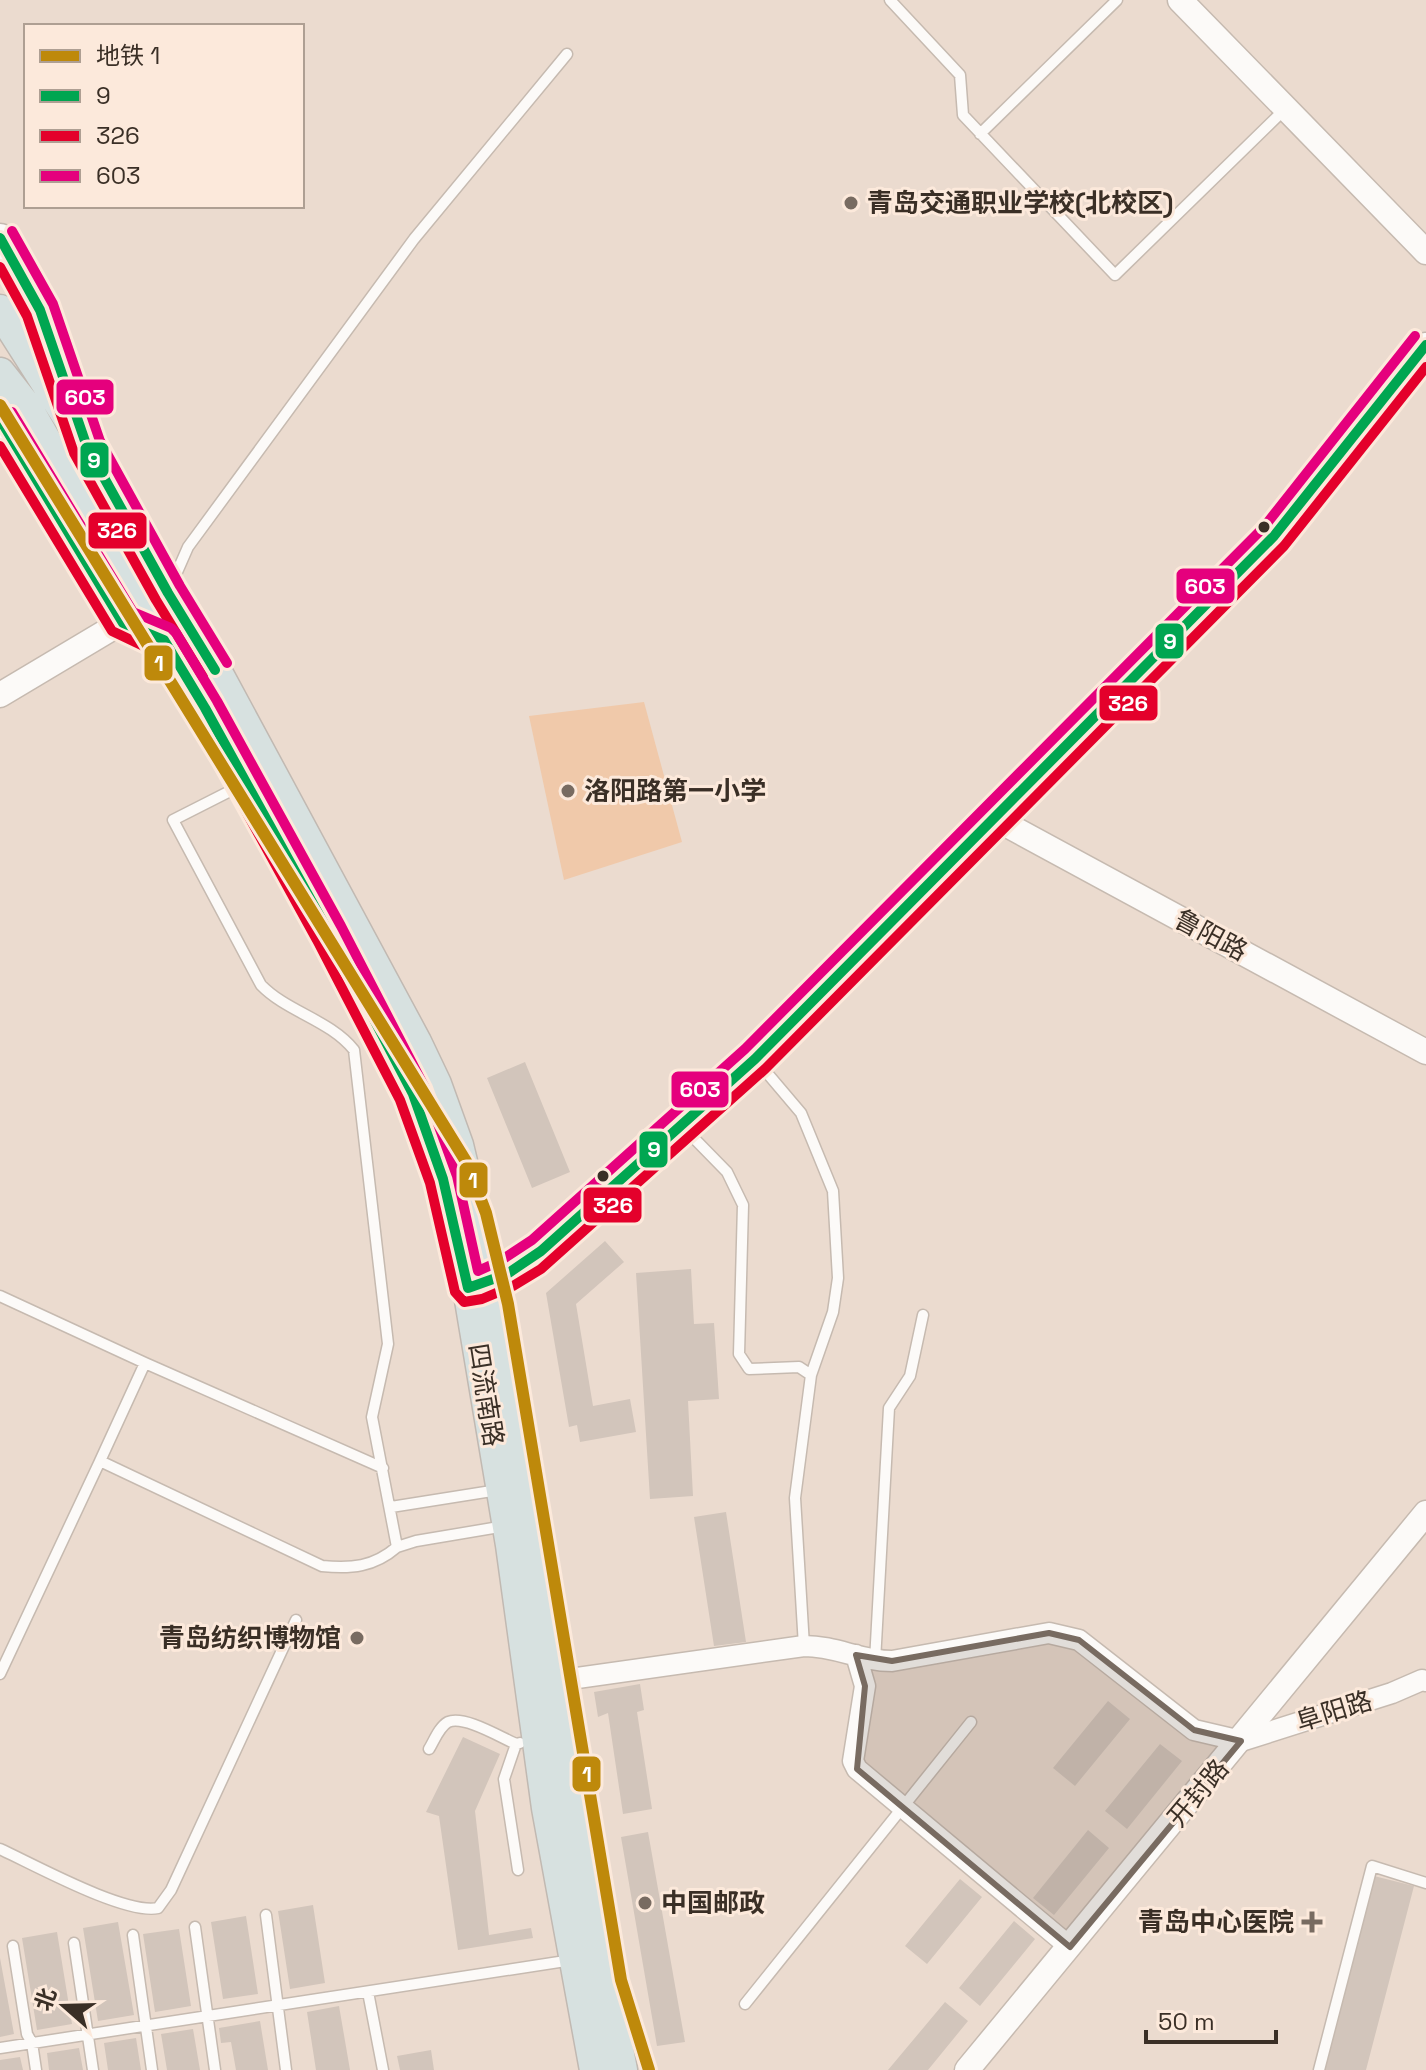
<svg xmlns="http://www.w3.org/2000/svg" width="1426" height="2070" viewBox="0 0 1426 2070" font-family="'Space Grotesk','Noto Sans SC',sans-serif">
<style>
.green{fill:#f0c9aa}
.building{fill:#d2c5bb}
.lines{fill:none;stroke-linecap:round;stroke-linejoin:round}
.service-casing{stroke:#c6bab0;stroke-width:13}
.minor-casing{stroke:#c6bab0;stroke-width:23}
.tertiary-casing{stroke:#c6bab0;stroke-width:27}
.secondary-casing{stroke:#c6bab0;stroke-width:31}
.primary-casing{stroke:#c1b9b2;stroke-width:33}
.service{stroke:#fcfaf8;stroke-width:10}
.minor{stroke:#fcfaf8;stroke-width:20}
.tertiary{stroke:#fcfaf8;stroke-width:24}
.secondary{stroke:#fcfaf8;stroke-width:28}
.primary{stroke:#d7e1e0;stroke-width:30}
.bus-1-casing{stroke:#fce9db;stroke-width:16}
.bus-2-casing{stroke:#fce9db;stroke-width:16}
.bus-3-casing{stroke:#fce9db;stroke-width:16}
.bus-1{stroke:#00a651;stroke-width:10}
.bus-2{stroke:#e4002b;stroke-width:10}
.bus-3{stroke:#e5007d;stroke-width:10}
.metro-1-casing{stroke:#fce9db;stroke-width:18}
.metro-1{stroke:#be890b;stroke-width:12}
.marked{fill:#786b61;fill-opacity:0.2;stroke:#786b61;stroke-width:6;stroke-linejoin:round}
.poi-dot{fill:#786b61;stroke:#fce9db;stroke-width:3}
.bus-dot{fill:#3a2f26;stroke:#fce9db;stroke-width:3}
.labels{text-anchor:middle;stroke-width:6;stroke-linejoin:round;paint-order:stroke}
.poi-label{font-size:26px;font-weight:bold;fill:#3a2f26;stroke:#fce9db;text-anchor:start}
.street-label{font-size:26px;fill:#3a2f26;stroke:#fce9db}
.line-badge{stroke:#fce9db;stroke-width:3}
.badge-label{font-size:22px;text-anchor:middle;font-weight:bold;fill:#fff}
</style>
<rect width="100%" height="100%" fill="#ebdbcf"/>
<!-- green -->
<path class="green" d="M644,702l38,140 -118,38 -35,-164z"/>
<!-- building -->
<path class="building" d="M525,1062l45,110 -38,16 -45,-110z
M605,1241l19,21 -48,42 17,102 37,-7 6,33 -56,10 -3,-17 -8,2 -23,-134z
M691,1269l3,55 20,-1 5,76 -31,2 5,95 -43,3 -14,-226z
M726,1512l20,130 -32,4 -20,-129z
M640,1684l4,26 -7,2 15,97 -29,5 -15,-101 -10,4 -4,-25z
M1108,1701l22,18 -55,67 -22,-18z
M463,1737l37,17 -25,57 14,124 42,-7 2,10 -75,12 -19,-134 -13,-4z
M1160,1744l22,17 -55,68 -22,-18z
M1088,1830l21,18 -55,67 -21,-17z
M648,1832l37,210 -28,4 -36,-209z
M1374,1876l40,10 -48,184h-42z
M960,1879l22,18 -55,67 -22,-18z
M313,1905l12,78 -35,6 -12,-78z
M246,1916l12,78 -35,5 -12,-77z
M1014,1921l21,18 -55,67 -21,-18z
M118,1922l16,93 -36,6 -15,-93z
M179,1929l12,77 -36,6 -12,-78z
M57,1932l15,92 -35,6 -15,-92z
M0,1958l14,76 -14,3z
M945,2002l23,19 -40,49h-40z
M339,2006l11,64h-34l-9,-58z
M260,2021l8,49h-32l-5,-28 -10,1 -2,-15z
M193,2029l7,41h-33l-6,-36z
M136,2038l5,32h-33l-4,-27z
M79,2048l4,22h-34l-2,-17z
M431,2050l3,20h-34l-3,-14z
M20,2057l3,13h-23v-10z"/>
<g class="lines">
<!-- service casing -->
<g class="service-casing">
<path id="service" d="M890,0l70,75 3,40 152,160 169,-165
M980,134l137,-134
M170,588l18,-41 226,-308 153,-185
M756,1060l45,53 32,78 5,87 -5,34 -22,63 -16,123 9,148
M682,1126l45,46 16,33 -4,149 10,15 50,-2 12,8
M0,1296l145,67 238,105
M100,1461l45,-98
M391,1507l107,-17
M397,1547l19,-6 89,-15
M875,1661l14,-253 21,-32 13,-61
M0,1674l100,-213 222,105c29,3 52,1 75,-19l-25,-130 16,-73 -34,-294c-24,-30 -67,-38 -93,-65l-88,-165 71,-36
M516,1744l-12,35 14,91
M429,1749c5,-8 10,-22 19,-27 16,-7 52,15 68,22l4,-1
M0,1849c33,15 125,66 158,59l13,-18 125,-270
M266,1915l20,155
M195,1927l20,143
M133,1935l19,135
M74,1943l19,127
M13,1946l14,88 5,9 4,27
M368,1992l15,78
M745,2004l226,-282
M0,2048l572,-88
M1319,2070l53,-204 54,17"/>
</g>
<!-- minor casing -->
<g class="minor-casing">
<path id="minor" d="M856,1655l9,31 -12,75 4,8 213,178
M556,1681l248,-35c33,0 56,15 88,15l157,-28 30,7 115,90 47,11 151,-48 30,-13 4,1"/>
</g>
<!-- tertiary casing -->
<g class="tertiary-casing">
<path id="tertiary" d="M1180,0l246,252
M0,695l139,-83
M996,819l430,233
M475,1286c26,-5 45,-19 66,-35l214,-192 519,-523 152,-191
M967,2070l459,-557"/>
</g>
<!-- secondary casing -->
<g class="secondary-casing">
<path id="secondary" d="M0,238l40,72 41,117
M0,419l123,204 41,17"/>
</g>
<!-- primary casing -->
<g class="primary-casing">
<path id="primary" d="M0,310l87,137 81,146 51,83 197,366 20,42 22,61 33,138 65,398 24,170 42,219
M0,373l26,33 117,204 62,98 170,311 38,75 24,65 31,129 43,257 36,263 48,262"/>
</g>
<!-- service -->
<use href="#service" class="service"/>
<!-- minor -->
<use href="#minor" class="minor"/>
<!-- tertiary -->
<use href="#tertiary" class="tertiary"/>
<!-- secondary -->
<use href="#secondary" class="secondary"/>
<!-- primary -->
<use href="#primary" class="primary"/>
<!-- bus-1 casing -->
<g class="bus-1-casing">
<path id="bus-1" d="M0,238l40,72 47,137 81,146 47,77
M0,419l123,204 41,17 41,68 124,225 84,161 30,85 25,109 39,-14 34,-23 214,-192 519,-523 152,-191"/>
</g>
<!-- bus-2 casing -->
<g class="bus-2-casing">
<path id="bus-2" d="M0,267l27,49 47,137 82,147 47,77
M0,446l112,185 42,20 39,64 124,225 83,160 30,83 25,109 9,10 18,-3 31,-13 28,-17 224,-200 519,-523 142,-179"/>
</g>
<!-- bus-3 casing -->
<g class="bus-3-casing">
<path id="bus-3" d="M12,231l41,73 47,137 80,145 47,77
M12,412l121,200 38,16 5,5 41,68 124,225 84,162 32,88 21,95 22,-10 32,-21 213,-191 519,-522 151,-191"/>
</g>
<!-- bus-1 -->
<use href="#bus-1" class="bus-1"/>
<!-- bus-2 -->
<use href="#bus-2" class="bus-2"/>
<!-- bus-3 -->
<use href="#bus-3" class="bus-3"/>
<!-- metro-1 casing -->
<g class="metro-1-casing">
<path id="metro-1" d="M0,405l467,758 19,50 22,91 113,676 28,90"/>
</g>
<!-- metro-1 -->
<use href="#metro-1" class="metro-1"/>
</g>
<!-- marked area -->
<path class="marked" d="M1049,1633l30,7 115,90 47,11 -171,206 -213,-178 8,-83 -9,-31 36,6z"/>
<!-- markers -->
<g class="poi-dot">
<circle cx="851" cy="203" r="8"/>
<circle cx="568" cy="791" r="8"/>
<circle cx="357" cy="1638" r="8"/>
<circle cx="645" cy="1903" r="8"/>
<path d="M1308 1910h8v8h8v8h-8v8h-8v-8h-8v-8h8z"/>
</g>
<g class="bus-dot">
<circle cx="1264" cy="527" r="7"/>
<circle cx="603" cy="1176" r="7"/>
</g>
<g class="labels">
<!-- poi labels -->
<g class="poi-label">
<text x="867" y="212">青岛交通职业学校(北校区)</text>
<text x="584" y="800">洛阳路第一小学</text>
<text x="341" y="1647" text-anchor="end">青岛纺织博物馆</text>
<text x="661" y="1912">中国邮政</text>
<text x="1294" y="1931" text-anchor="end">青岛中心医院</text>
</g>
<!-- street labels -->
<g class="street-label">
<text transform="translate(1211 935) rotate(28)" y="9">鲁阳路</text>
<text transform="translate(486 1395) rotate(81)" y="9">四流南路</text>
<text transform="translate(1334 1711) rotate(-17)" y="9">阜阳路</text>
<text transform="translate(1198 1793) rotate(-50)" y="9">开封路</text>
</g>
</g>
<g class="line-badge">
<rect x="55" y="378" width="60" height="38" rx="8" fill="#e5007d"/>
<rect x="79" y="441" width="31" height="38" rx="8" fill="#00a651"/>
<rect x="87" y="511" width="61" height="39" rx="8" fill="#e4002b"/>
<rect x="1175" y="567" width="61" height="38" rx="8" fill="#e5007d"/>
<rect x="1154" y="622" width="31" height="38" rx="8" fill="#00a651"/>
<rect x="143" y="644" width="31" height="38" rx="8" fill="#be890b"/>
<rect x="1098" y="684" width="61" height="38" rx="8" fill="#e4002b"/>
<rect x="670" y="1070" width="60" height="39" rx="8" fill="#e5007d"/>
<rect x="638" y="1130" width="31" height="39" rx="8" fill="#00a651"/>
<rect x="458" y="1161" width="31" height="38" rx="8" fill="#be890b"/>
<rect x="582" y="1186" width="61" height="38" rx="8" fill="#e4002b"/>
<rect x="571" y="1755" width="31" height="38" rx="8" fill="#be890b"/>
</g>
<g class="badge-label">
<text x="85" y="405">603</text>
<text x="94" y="468">9</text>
<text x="117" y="538">326</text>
<text x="1205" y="594">603</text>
<text x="1170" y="649">9</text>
<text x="159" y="671">1</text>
<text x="1128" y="711">326</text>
<text x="700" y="1097">603</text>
<text x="654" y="1157">9</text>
<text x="473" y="1188">1</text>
<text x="613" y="1213">326</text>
<text x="587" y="1782">1</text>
</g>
<!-- legend -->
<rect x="24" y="24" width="280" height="184" fill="#fce9db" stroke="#ae9f93" stroke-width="2"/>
<rect x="40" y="50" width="40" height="12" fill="#be890b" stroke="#ae9f93" stroke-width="2"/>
<text x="96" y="64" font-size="24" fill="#3a2f26">地铁 1</text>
<rect x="40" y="90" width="40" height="12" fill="#00a651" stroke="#ae9f93" stroke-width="2"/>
<text x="96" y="104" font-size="24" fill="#3a2f26">9</text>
<rect x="40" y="130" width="40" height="12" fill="#e4002b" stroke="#ae9f93" stroke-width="2"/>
<text x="96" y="144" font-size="24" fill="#3a2f26">326</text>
<rect x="40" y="170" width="40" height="12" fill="#e5007d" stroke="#ae9f93" stroke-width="2"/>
<text x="96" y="184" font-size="24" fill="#3a2f26">603</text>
<!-- north arrow -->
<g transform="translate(64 2006) rotate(290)" stroke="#fce9db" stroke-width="6" paint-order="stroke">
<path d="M0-6L14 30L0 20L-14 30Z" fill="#3a2f26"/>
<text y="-12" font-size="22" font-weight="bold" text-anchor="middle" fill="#3a2f26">北</text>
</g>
<!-- scale -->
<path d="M1146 2030v12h130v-12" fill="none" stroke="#3a2f26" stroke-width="4"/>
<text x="1158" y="2030" font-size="24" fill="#3a2f26" stroke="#fce9db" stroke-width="6" paint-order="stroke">50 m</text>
</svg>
